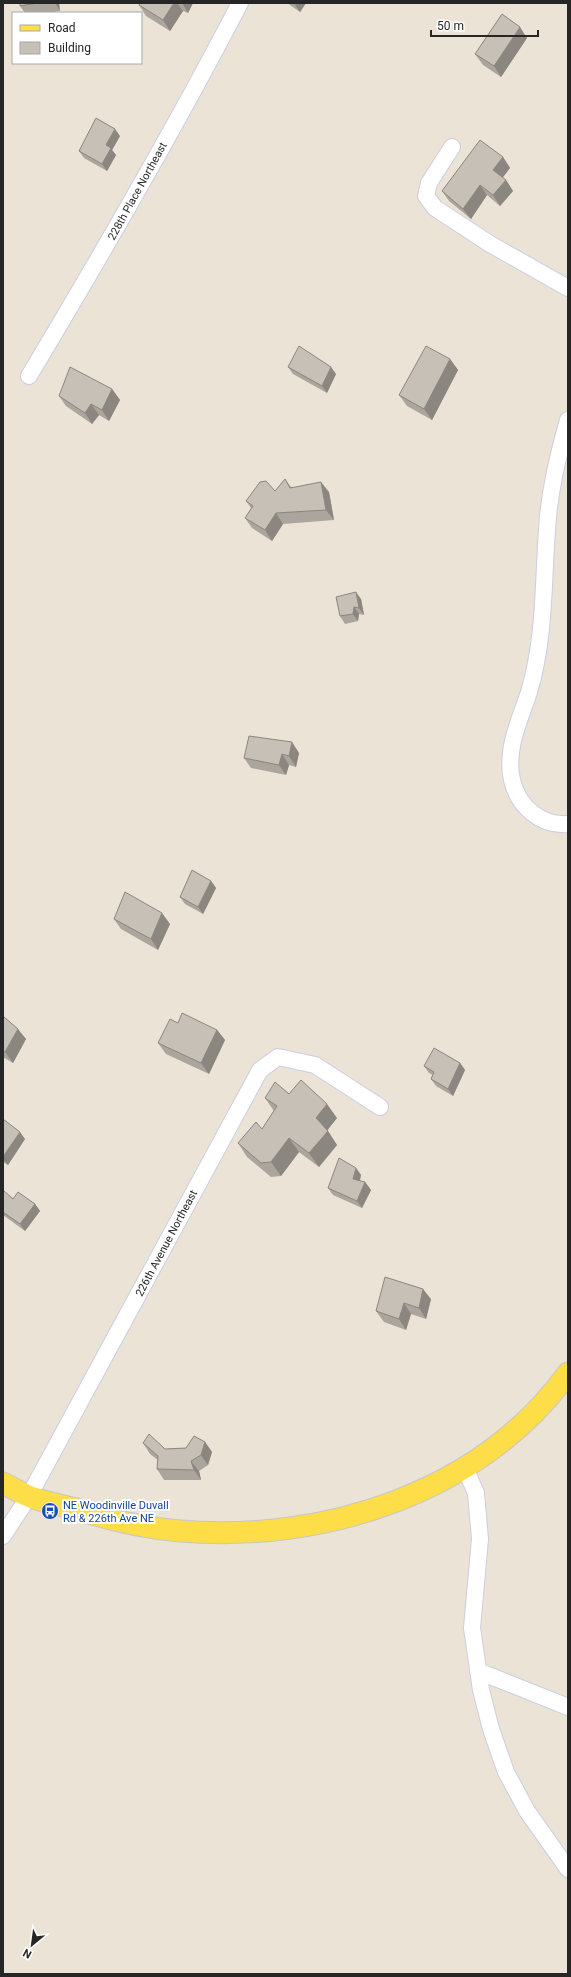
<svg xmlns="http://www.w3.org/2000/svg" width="571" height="1977" viewBox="0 0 571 1977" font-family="Roboto,sans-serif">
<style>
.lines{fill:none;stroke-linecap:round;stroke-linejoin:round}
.minor-casing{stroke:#cbcee2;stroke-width:18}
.major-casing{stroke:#c7c7c7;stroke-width:23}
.minor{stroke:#fff;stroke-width:16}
.major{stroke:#fede48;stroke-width:21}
.wall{fill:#aaa59d}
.shaded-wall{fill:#8b867f}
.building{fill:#c6c0b6;stroke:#8b867f}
.labels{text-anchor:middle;stroke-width:4;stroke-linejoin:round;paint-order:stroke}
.street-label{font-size:11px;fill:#262626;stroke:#fff}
.transit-label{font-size:11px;fill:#164399;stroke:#fff;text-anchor:start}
</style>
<rect width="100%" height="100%" fill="#ebe3d6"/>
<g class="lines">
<!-- minor casing -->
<g class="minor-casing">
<path id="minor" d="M452,147l-23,36 -3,13 9,12 55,36 78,44
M29,376c73,-122 145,-246 211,-373
M568,420c-10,36 -19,72 -21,110 -4,54 -2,109 -18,162 -9,28 -24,57 -17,88 6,26 28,46 56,44
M465,1468l11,25 4,46 -8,89 9,62 10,39 15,43 21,39 41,58
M3,1536l26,-40 231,-426 18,-13 37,8 65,42
M478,1671l90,36"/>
</g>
<!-- major casing -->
<g class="major-casing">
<path id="major" d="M3,1483c8,4 16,9 25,13 15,6 32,9 48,13 34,11 68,19 104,22 143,12 301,-38 388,-158"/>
</g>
<!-- minor -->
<use href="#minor" class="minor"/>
<!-- major -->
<use href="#major" class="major"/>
</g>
<!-- wall -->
<path class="wall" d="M20,3h39l1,8 -12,2h-23l-5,-7z
M140,3h53l-5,10 -5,-2 -13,20 -24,-15 -7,-11z
M287,3h19l-6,9z
M527,38l-26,39 -18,-12 -8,-11z
M120,136l-8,14 4,5 -9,16 -23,-13 -5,-7z
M503,157l7,11 -8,10 4,2 7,11 -13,15 -13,-11 -16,24 -22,-18 -7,-10z
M450,359l8,11 -26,50 -25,-14 -8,-11z
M288,367l48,7 -9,19 -34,-19z
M112,389l8,11 -11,21 -10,-6 -7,9 -26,-18 -7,-10z
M285,479l6,8 38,5 5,28 -51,4 -11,17 -20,-13 -7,-10 6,-10 -5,-7 29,-10z
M361,599l3,16 -5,-1 -1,7 -13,3 -5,-8z
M299,753l-3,14 -7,-2 -3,10 -35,-7 -7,-10z
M211,881l5,7 -13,26 -18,-10 -5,-7z
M114,919l56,5 -12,26 -37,-21z
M3,1019l23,20 -13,24 -10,-6z
M178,1023l39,7 8,10 -16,34 -43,-20 -8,-11z
M460,1063l5,7 -12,26 -17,-10 -5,-7 2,-4 -4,-2 -5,-7z
M289,1094l48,24 -10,12 10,15 -18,22 -20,-15 -18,24 -10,1 -24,-20 -9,-14 24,-14 12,-18 -9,-13z
M3,1119l22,20 -17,26 -5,-3z
M356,1168l5,7 -1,6 5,1 6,8 -9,18 -29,-13 -5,-7z
M3,1190l10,9 22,5 5,7 -15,20 -22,-16z
M385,1277l46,22 -5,20 -15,-5 -5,16 -22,-8 -8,-11z
M205,1442l7,10 -4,13 -9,6 2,9h-37l-7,-11 1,-9 -8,-6 -7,-11 22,6 21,-1z"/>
<!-- shaded-wall -->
<path class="shaded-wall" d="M55,3h4l1,8z
M174,3h3l6,8 -13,20 -7,-11z
M182,3h11l-5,10z
M296,3h10l-6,9 -5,-7z
M520,27l7,11 -26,39 -7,-11z
M115,129l5,7 -8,14 4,5 -9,16 -5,-7 4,-19z
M503,157l7,11 -10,13 -7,-11z
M506,180l7,11 -13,15 -7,-11z
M480,185l7,10 -16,24 -8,-10z
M450,359l8,11 -26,50 -8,-11z
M331,367l5,7 -9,19 -5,-7z
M112,389l8,11 -11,21 -7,-11z
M91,404l8,11 -7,9 -7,-11z
M321,482l8,10 5,28 -8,-10z
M276,513l7,11 -11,17 -7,-11z
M356,592l5,7 3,16 -5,-7z
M354,607l5,7 -1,7 -5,-7z
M292,742l7,11 -3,14 -7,-11z
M282,754l7,11 -3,10 -7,-10z
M211,881l5,7 -13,26 -5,-7z
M162,913l8,11 -12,26 -7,-11z
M18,1029l8,10 -13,24 -8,-11z
M217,1030l8,10 -16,34 -8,-11z
M460,1063l5,7 -12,26 -5,-7z
M327,1104l10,14 -11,14 -10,-14z
M328,1131l9,14 -18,22 -10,-14z
M20,1132l5,7 -17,26 -5,-6v-2z
M289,1138l10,14 -18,24 -10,-14z
M356,1168l5,7 -3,11 -5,-7z
M365,1182l6,8 -9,18 -5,-7z
M35,1204l5,7 -15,20 -5,-7z
M423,1289l8,10 -5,20 -7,-11z
M404,1303l7,11 -5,16 -7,-11z
M205,1442l7,10 -4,13 -7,-10z
M191,1461l8,10 2,9 -7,-10z"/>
<!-- building -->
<path class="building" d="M20,3h17l-17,3z
M140,3h34l-11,17 -24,-15z
M502,14l18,13 -26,39 -19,-12z
M96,118l19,11 -9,16 5,3 -9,16 -23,-13z
M480,140l23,17 -10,13 13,10 -13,15 -13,-10 -17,24 -21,-18z
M299,346l32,21 -9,19 -34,-19z
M426,346l24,13 -26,50 -25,-14z
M70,367l42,22 -10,21 -11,-6 -6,9 -26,-17z
M285,479l5,9 31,-6 5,28 -50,3 -11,17 -20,-12 8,-12 -7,-5 14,-19 6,-1 9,10z
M356,592l3,16 -5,-1 -1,7 -13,2 -4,-19z
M249,736l43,6 -3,14 -7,-2 -3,11 -35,-7z
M192,870l19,11 -13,26 -18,-10z
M125,892l37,21 -11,26 -37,-20z
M182,1013l35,17 -16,33 -43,-20 12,-24 8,4z
M4,1017l14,12 -13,23 -2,-1v-32z
M434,1048l26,15 -12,26 -17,-10 3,-7 -10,-6z
M301,1080l26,24 -11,14 12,13 -19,22 -20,-15 -18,24 -10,1 -23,-20 18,-21 6,7 15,-23 -12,-8 10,-16 14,12z
M3,1119l17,13 -17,25z
M339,1158l17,10 -3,11 12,3 -8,19 -29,-13z
M3,1190l10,9 5,-7 17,12 -15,20 -17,-12z
M385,1277l38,12 -4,19 -15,-5 -5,16 -23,-8z
M149,1434l16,15 21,-1 8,-12 11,6 -4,13 -10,6 3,9 -37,-1 1,-13 -15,-13z"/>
<!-- icons -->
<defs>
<g id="bus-disc" transform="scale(0.9)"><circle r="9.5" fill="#1a4fb4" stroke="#fff"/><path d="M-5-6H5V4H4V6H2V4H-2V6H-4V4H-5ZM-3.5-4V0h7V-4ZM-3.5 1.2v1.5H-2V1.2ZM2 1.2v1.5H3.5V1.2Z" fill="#fff"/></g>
</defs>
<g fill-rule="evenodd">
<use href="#bus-disc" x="50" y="1511"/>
</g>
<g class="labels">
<!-- street labels -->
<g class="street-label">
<text transform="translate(137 191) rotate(-61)" y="4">228th Place Northeast</text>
<text transform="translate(166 1243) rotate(-62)" y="4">226th Avenue Northeast</text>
</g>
<!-- transit labels -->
<g class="transit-label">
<text x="63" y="1509">NE Woodinville Duvall<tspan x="63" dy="13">Rd &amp; 226th Ave NE</tspan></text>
</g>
</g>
<!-- border -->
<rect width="571" height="1977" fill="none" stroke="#262626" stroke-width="8"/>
<!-- legend -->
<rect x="12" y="12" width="130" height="52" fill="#ffffff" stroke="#a8a8a8"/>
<rect x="20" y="25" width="20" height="6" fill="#fede48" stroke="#a8a8a8"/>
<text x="48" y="32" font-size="12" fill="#262626">Road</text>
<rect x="20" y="42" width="20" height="12" fill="#c6c0b6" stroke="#a8a8a8"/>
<text x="48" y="52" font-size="12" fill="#262626">Building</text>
<!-- north arrow -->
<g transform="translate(32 1945) rotate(209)" stroke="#ffffff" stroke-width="3" paint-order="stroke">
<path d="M0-3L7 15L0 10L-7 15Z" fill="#262626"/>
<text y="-6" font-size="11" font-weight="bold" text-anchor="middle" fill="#262626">N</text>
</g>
<!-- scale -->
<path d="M431 30v6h107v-6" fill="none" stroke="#262626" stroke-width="2"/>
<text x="437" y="30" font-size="12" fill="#262626" stroke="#ffffff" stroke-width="3" paint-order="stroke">50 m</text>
</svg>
